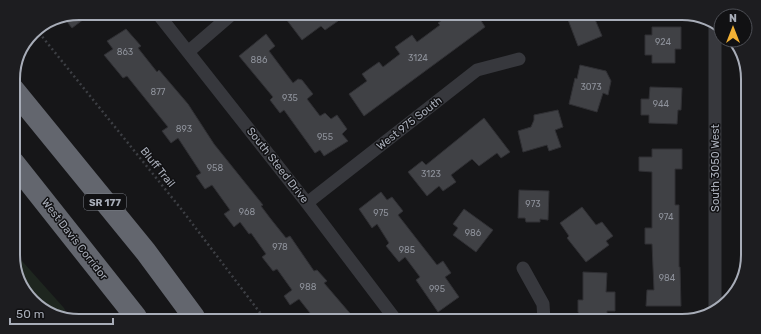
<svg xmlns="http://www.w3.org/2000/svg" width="761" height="334" viewBox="0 0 761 334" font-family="Rubik,sans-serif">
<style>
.green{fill:#1e261f}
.building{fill:#404145;stroke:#303034}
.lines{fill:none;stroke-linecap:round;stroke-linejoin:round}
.path{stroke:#3d3f44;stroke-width:2.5;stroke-dasharray:2 3;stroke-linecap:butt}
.minor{stroke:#37383d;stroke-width:13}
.motorway{stroke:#63666e;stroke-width:22}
.labels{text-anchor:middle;stroke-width:3;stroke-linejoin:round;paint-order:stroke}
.number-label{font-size:9px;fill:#8e929b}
.shield{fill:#111113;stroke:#7b7e86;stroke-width:1}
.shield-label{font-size:10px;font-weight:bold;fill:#a8adb8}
.street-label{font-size:11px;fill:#a8adb8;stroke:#111113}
.rim{fill:none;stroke:#a8adb8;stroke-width:2}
</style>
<rect width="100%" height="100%" fill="#161618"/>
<!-- green -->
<path class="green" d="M14,252l50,56 4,8h-14l-27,-21 -13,-27z"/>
<!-- building -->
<path class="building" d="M79,13h13l-20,15 -8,-10z
M283,15h53l-2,1 4,5 -13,9 -4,-4 -19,14z
M448,16h30l7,11 -121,89 -15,-22 18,-13 -5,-7 17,-12 4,5 17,-13 -5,-7 17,-12 5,7 23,-17 -2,-2z
M567,17h27l8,19 -24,10z
M652,27h29v22h-6v14h-23v-8h-7v-20h7z
M126,29l15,17 -3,2 19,24 2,-2 29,34 26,40 49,61 -2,1 9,12 16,20 4,-2 24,35 3,-1 10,11 -3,2 30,35h-40l-15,-19 -9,6 -6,-9 8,-6 -15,-21 -4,2 -11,-14 4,-3 -15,-21 -2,1 -9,-12 -6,5 -10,-13 6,-4 -18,-25 -7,4 -9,-13 5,-3 -23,-35 -7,5 -9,-12 6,-4 -41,-51 -4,2 -19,-23 9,-6 -6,-8z
M266,34l9,12 -6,5 24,32 5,-4 4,1 11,14 -6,5 13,17 5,-3 6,6 6,-4 10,14 -5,5 6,7 -24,15 -4,-6 -5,3 -31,-43 -4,3 -10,-13 3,-3 -34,-41z
M580,65l26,6 5,10 -3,14 -5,-2 -6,19 -28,-8 6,-26 2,1z
M650,87l32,1 -1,22h-3l-1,14 -28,-1v-8h-8v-16h8z
M558,110l5,17 -8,3 6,17 -12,4 -2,-6 -24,7 -5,-21 13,-4 3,-7v-5z
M484,118l26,34 -9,6 -4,-5 -18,13 -7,-7 -21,16 5,7 -13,9 -4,-5 -12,10 -19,-24 14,-11 4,4z
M652,149h30v20h-7v36h4v62h1l1,39h-35l1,-16h7l-2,-46h-7v-16h7v-56l-13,-1v-14h13z
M519,190l30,1 -1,29 -8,-1v3h-14l-1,-4h-7z
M381,192l6,8 5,-3 11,14 -5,4 39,50 6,-4 8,12 -6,4 14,20 -21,15 -22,-32 4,-3 -15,-20 -6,5 -13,-16 3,-3 -12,-19 -5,4 -13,-19z
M582,207l14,18 6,-3 11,14 -7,5 3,4 -23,17 -19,-24 2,-2 -9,-13z
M464,209l29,21 -17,22 -23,-17 5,-7 -5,-4z
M583,272l24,1 -1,19h9v19h-8v6l-26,-1 -3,-4v-12h5z"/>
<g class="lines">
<!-- path -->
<path class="path" d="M36,29l146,181 82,108
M40,33l13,-10"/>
<!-- minor -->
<path class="minor" d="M158,14l149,189 88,116
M188,52l44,-38
M307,203l170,-133 42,-11
M523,268l20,36 1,16
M715,311v-287"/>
<!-- motorway -->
<path class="motorway" d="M13,89l133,163 48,65
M14,163l122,154"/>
</g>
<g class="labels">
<!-- number labels -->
<g class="number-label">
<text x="663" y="45">924</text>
<text x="125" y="55">863</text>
<text x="418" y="61">3124</text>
<text x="259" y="63">886</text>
<text x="591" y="90">3073</text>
<text x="158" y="95">877</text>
<text x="290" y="101">935</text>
<text x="661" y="107">944</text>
<text x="184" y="132">893</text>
<text x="325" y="140">955</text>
<text x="215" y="171">958</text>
<text x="431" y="177">3123</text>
<text x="533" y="207">973</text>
<text x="247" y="215">968</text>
<text x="381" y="216">975</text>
<text x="666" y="220">974</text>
<text x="473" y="236">986</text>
<text x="280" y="250">978</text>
<text x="407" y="253">985</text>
<text x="667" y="281">984</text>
<text x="308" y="290">988</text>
<text x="437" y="292">995</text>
</g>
<!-- shield labels -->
<rect class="shield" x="84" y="194" width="42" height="16" rx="3"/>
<g class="shield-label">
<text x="105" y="206">SR 177</text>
</g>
<!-- street labels -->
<g class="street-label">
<text transform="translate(409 123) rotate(-38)" y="4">West 975 South</text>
<text transform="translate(278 165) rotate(52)" y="4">South Steed Drive</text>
<text transform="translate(158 167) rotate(51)" y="4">Bluff Trail</text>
<text transform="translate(715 168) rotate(-90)" y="4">South 3050 West</text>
<text transform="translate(75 239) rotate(52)" y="4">West Davis Corridor</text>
</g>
</g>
<!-- crop -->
<path d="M0 0H761V334H0ZM79 20H682A59 59 0 0 1 741 79V255A59 59 0 0 1 682 314H79A59 59 0 0 1 20 255V79A59 59 0 0 1 79 20Z" fill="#1d1d20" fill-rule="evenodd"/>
<path class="rim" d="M79 20H682A59 59 0 0 1 741 79V255A59 59 0 0 1 682 314H79A59 59 0 0 1 20 255V79A59 59 0 0 1 79 20Z"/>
<!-- north arrow -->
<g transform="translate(733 28)"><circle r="19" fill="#111113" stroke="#4d4f55"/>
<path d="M0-3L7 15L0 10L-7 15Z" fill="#f2b134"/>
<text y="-6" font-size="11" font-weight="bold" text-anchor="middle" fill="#a8adb8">N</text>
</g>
<!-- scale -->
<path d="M10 318v6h103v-6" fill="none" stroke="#a8adb8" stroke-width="2"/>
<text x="16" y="318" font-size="12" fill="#a8adb8" stroke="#111113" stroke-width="3" paint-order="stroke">50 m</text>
</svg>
